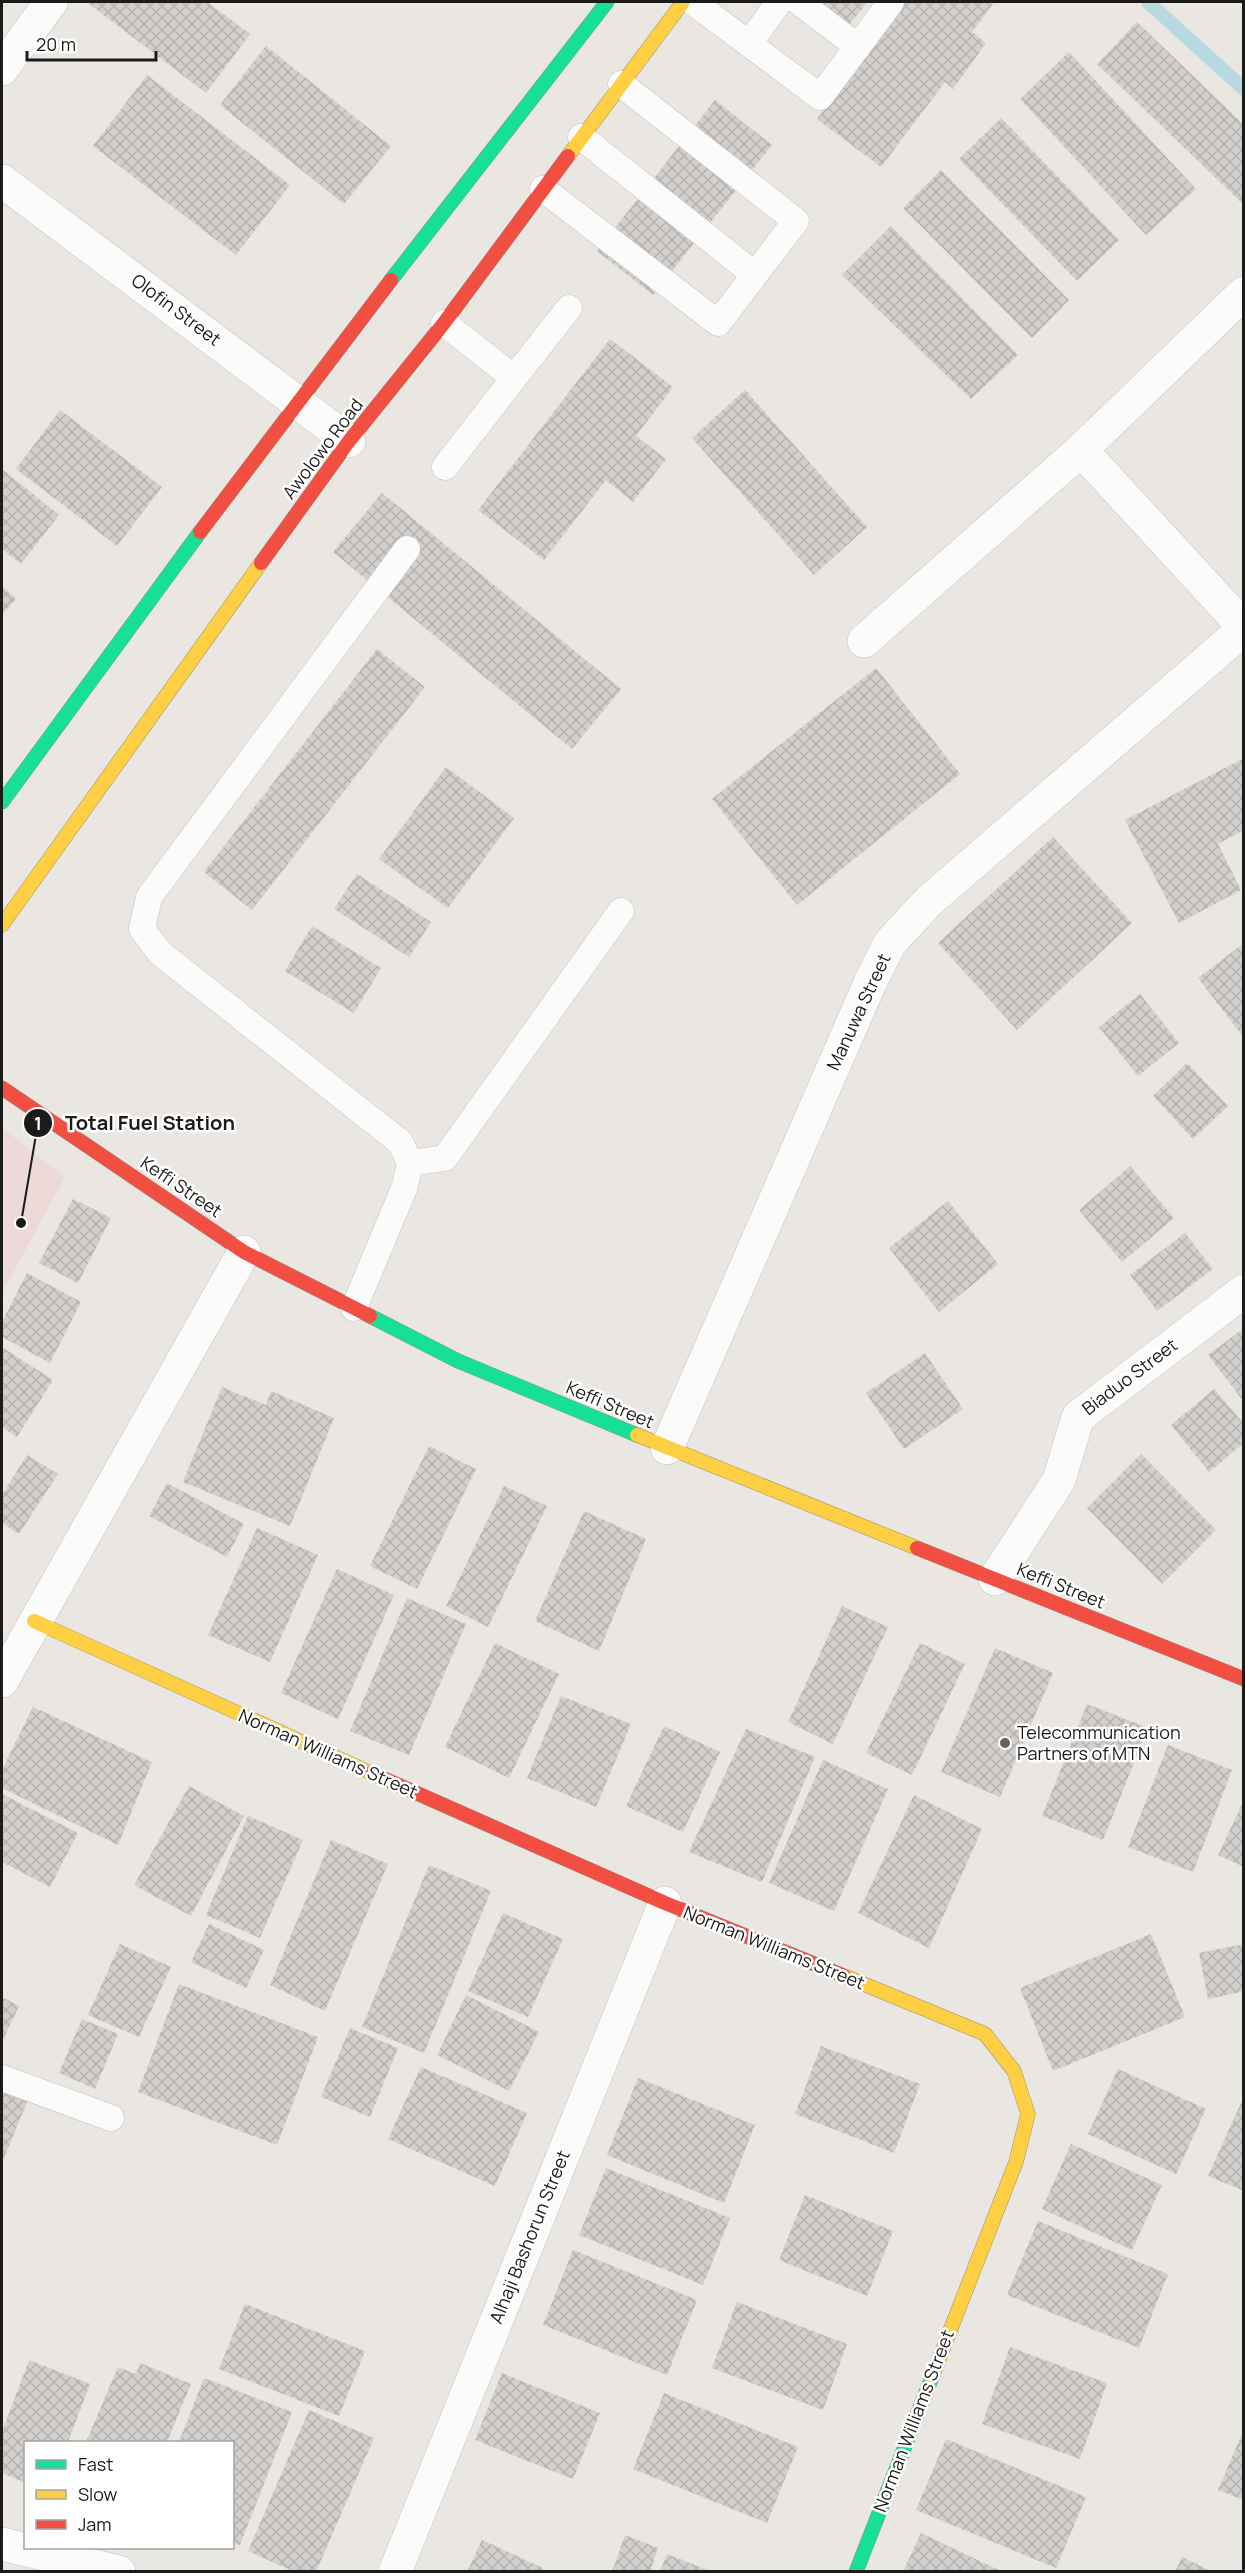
<svg xmlns="http://www.w3.org/2000/svg" width="1245" height="2573" viewBox="0 0 1245 2573" font-family="Manrope,sans-serif">
<style>
.commercial{fill:#edd9d8}
.lines{fill:none;stroke-linecap:round;stroke-linejoin:round}
.stream{stroke:#b6dadf;stroke-width:14}
.building{fill:url(#building-cross-hatch)}
.lane-casing{stroke:#c2c1bf;stroke-width:27}
.street-casing{stroke:#c2c1bf;stroke-width:34}
.fast-casing{stroke:#94937c;stroke-width:15}
.slow-casing{stroke:#94937c;stroke-width:15}
.jam-casing{stroke:#94937c;stroke-width:15}
.lane{stroke:#fcfbfb;stroke-width:26}
.street{stroke:#fcfbfb;stroke-width:33}
.fast{stroke:#16e098;stroke-width:14}
.slow{stroke:#ffcf43;stroke-width:14}
.jam{stroke:#f24e42;stroke-width:14}
.poi-dot{fill:#636261;stroke:#fff;stroke-width:2}
.labels{text-anchor:middle;stroke-width:5;stroke-linejoin:round;paint-order:stroke}
.street-label{font-size:18px;fill:#1b1b1b;stroke:#fff}
.poi-label{font-size:18px;fill:#1b1b1b;stroke:#fff;text-anchor:start}
.leader{fill:none;stroke:#1b1b1b;stroke-width:2}
.callout-dot{fill:#1b1b1b;stroke:#fff;stroke-width:2}
.mark-label{font-size:18px;text-anchor:middle;font-weight:bold;fill:#fff}
.callout-label{font-size:20px;text-anchor:middle;font-weight:bold;fill:#1b1b1b;stroke:#fff;stroke-width:5;stroke-linejoin:round;paint-order:stroke}
</style>
<defs>
<pattern id="building-cross-hatch" width="8" height="8" patternUnits="userSpaceOnUse" patternTransform="scale(1.5)"><rect width="8" height="8" fill="#d2cfcc"/><path d="M0 0l8 8M0 8l8-8" fill="none" stroke="#b4b1af"/></pattern>
</defs>
<rect width="100%" height="100%" fill="#eae7e3"/>
<!-- commercial -->
<path class="commercial" d="M2,1128l63,49 -63,116z"/>
<g class="lines">
<!-- stream -->
<path class="stream" d="M1148,2l96,87"/>
</g>
<!-- building -->
<path class="building" d="M89,2h118l43,32 -44,59 -118,-90z
M819,2h49l-19,23z
M905,2h84l4,2 -21,28 14,11 -33,46 -8,-7 -64,85 -64,-48z
M1137,22l107,103v80l-147,-141z
M266,46l125,100 -47,58 -124,-99z
M1069,52l127,137 -50,46 -126,-136z
M147,75l143,110 -54,70 -143,-109z
M715,100l57,45 -119,150 -56,-44z
M1001,118l118,122 -42,41 -118,-122z
M941,170l128,130 -37,38 -129,-130z
M891,226l127,129 -47,44 -129,-124z
M610,339l63,48 -37,49 30,23 -33,43 -27,-22 -62,80 -66,-50z
M745,390l122,137 -53,48 -122,-137z
M60,410l102,77 -45,59 -101,-77z
M2,469l57,46 -38,49 -19,-15z
M382,493l239,196 -49,60 -239,-197z
M2,586l14,13 -14,16z
M377,649l48,38 -173,223 -48,-38z
M876,668l84,106 -163,131 -85,-106z
M1244,758v72l-26,14 23,46 -62,33 -54,-103z
M446,767l68,51 -66,90 -69,-49z
M1053,837l79,86 -115,107 -79,-87z
M357,874l74,48 -22,35 -75,-48z
M312,926l69,42 -27,45 -69,-42z
M1244,943v95l-46,-60z
M1140,994l39,49 -41,33 -39,-49z
M1187,1063l41,43 -35,33 -40,-43z
M1130,1166l44,52 -52,44 -43,-52z
M73,1199l38,19 -33,65 -39,-20z
M948,1201l50,63 -59,48 -50,-64z
M1185,1233l28,36 -56,42 -27,-36z
M27,1273l54,29 -31,61 -48,-26v-15z
M1244,1328v74l-36,-47z
M2,1347l51,33 -36,57 -15,-10z
M925,1353l38,56 -59,40 -38,-56z
M222,1387l44,18 5,-14 63,27 -44,108 -107,-44z
M1214,1389l30,35v19l-35,29 -38,-47z
M429,1446l47,23 -59,120 -47,-23z
M1141,1454l75,76 -54,54 -75,-76z
M27,1455l31,19 -39,60 -17,-11v-28z
M167,1483l77,41 -17,33 -78,-41z
M504,1486l43,20 -59,121 -42,-21z
M584,1511l62,28 -47,112 -64,-30z
M257,1528l61,27 -48,107 -62,-27z
M337,1569l57,26 -56,124 -57,-26z
M407,1598l59,26 -57,131 -59,-24z
M842,1606l46,21 -55,117 -45,-22z
M495,1643l64,31 -50,104 -64,-31z
M920,1643l45,21 -53,111 -46,-22z
M995,1648l58,25 -53,124 -59,-25z
M561,1696l70,28 -35,83 -69,-29z
M1087,1704l61,24 -45,112 -61,-24z
M33,1707l119,55 -34,83 -116,-57v-18z
M664,1726l56,26 -37,80 -57,-26z
M746,1729l69,28 -53,125 -73,-30z
M1168,1745l64,25 -39,102 -65,-25z
M823,1760l65,29 -54,122 -65,-28z
M189,1786l55,30 -53,100 -57,-31z
M2,1794l76,39 -28,54 -48,-25z
M914,1795l68,34 -53,119 -71,-35z
M1244,1800v67l-26,-12z
M248,1816l55,24 -43,98 -54,-23z
M331,1840l57,24 -63,147 -55,-26z
M429,1865l62,26 -67,162 -62,-26z
M503,1913l60,26 -35,78 -60,-26z
M209,1924l55,26 -18,38 -55,-26z
M1151,1934l34,83 -132,54 -33,-83z
M120,1944l51,23 -32,70 -51,-22z
M1244,1944v47l-36,8 -9,-46z
M179,1984l139,53 -41,108 -139,-53z
M466,1995l73,37 -30,59 -72,-36z
M2,1997l17,9 -17,36z
M82,2019l36,15 -23,55 -36,-16z
M350,2028l48,20 -28,69 -49,-20z
M821,2046l99,38 -26,69 -99,-39z
M421,2067l106,46 -32,73 -107,-47z
M1118,2069l88,40 -30,65 -88,-40z
M638,2078l117,47 -31,78 -117,-48z
M2,2089l26,11 -25,60 -1,-1z
M1244,2096v95l-36,-15z
M1071,2144l91,41 -30,65 -90,-41z
M606,2168l124,50 -27,67 -124,-50z
M805,2195l88,36 -26,65 -88,-36z
M1038,2221l130,53 -29,74 -132,-53z
M573,2250l124,50 -30,75 -124,-50z
M737,2302l110,42 -24,66 -111,-42z
M245,2304l120,47 -26,65 -120,-47z
M1010,2347l97,36 -27,76 -98,-35z
M29,2360l61,24 -22,58h-42v41l-24,-10v-41z
M140,2363l51,21 -24,58h-81l32,-75 18,7z
M502,2373l98,40 -27,66 -98,-39z
M204,2378l88,34 -52,133 -8,-2v-101h-53z
M664,2393l134,54 -31,76 -134,-54z
M309,2410l65,28 -58,134h-21l-47,-21z
M1244,2429v71l-26,-10z
M946,2439l140,58 -30,71 -140,-58z
M921,2533l82,39h-100z
M625,2535l33,13 -8,24h-38z
M482,2540l61,28 -1,4h-75z
M667,2554l43,17v1h-50z
M1182,2557l31,15h-38z"/>
<g class="lines">
<!-- lane casing -->
<g class="lane-casing">
<path id="lane" d="M693,2l127,95 71,-95
M799,2l59,45
M749,44l30,-42
M581,137l173,137
M543,189l175,134 78,-102 -175,-137
M444,323l70,55 -69,89
M514,378l55,-70
M410,1163l35,-5 176,-247
M354,1308l51,-122 5,-23 -10,-21 -240,-189 -18,-24 7,-32 258,-348
M2,2078l109,40"/>
</g>
<!-- street casing -->
<g class="street-casing">
<path id="street" d="M2,69l49,-67
M2,181l347,260
M1081,450l163,177
M864,641l217,-191 163,-157
M667,1448l203,-465 20,-40 39,-42 315,-272
M995,1579l64,-99 19,-63 166,-126
M2,1681l242,-429
M2,2544l117,28
M395,2572l270,-669"/>
</g>
<!-- fast casing -->
<g class="fast-casing">
<path id="fast" d="M391,280l216,-278
M2,802l198,-270
M370,1316l88,45 179,74
M856,2572l76,-195"/>
</g>
<!-- slow casing -->
<g class="slow-casing">
<path id="slow" d="M568,156l115,-154
M2,925l259,-362
M637,1435l280,113
M34,1621l337,152
M844,1976l141,58 29,37 14,43 -12,48 -84,215"/>
</g>
<!-- jam casing -->
<g class="jam-casing">
<path id="jam" d="M200,532l191,-252
M261,563l88,-122 95,-118 124,-167
M2,1088l242,164 126,64
M917,1548l327,131
M371,1773l294,130 179,73"/>
</g>
<!-- lane -->
<use href="#lane" class="lane"/>
<!-- street -->
<use href="#street" class="street"/>
<!-- fast -->
<use href="#fast" class="fast"/>
<!-- slow -->
<use href="#slow" class="slow"/>
<!-- jam -->
<use href="#jam" class="jam"/>
</g>
<!-- markers -->
<circle class="poi-dot" cx="1005" cy="1743" r="6"/>
<g class="labels">
<!-- street labels -->
<g class="street-label">
<text transform="translate(176 310) rotate(37)" y="6">Olofin Street</text>
<text transform="translate(323 449) rotate(-53)" y="6">Awolowo Road</text>
<text transform="translate(859 1012) rotate(-65)" y="6">Manuwa Street</text>
<text transform="translate(181 1187) rotate(34)" y="6">Keffi Street</text>
<text transform="translate(1130 1377) rotate(-37)" y="6">Biaduo Street</text>
<text transform="translate(610 1405) rotate(23)" y="6">Keffi Street</text>
<text transform="translate(1061 1586) rotate(22)" y="6">Keffi Street</text>
<text transform="translate(328 1754) rotate(24)" y="6">Norman Williams Street</text>
<text transform="translate(774 1948) rotate(22)" y="6">Norman Williams Street</text>
<text transform="translate(530 2237) rotate(-68)" y="6">Alhaji Bashorun Street</text>
<text transform="translate(914 2421) rotate(-69)" y="6">Norman Williams Street</text>
</g>
<!-- poi labels -->
<g class="poi-label">
<text x="1017" y="1739">Telecommunication<tspan x="1017" dy="21">Partners of MTN</tspan></text>
</g>
</g>
<!-- callouts -->
<path class="leader" d="M21 1223L38 1123"/>
<g class="callout-dot">
<circle cx="21" cy="1223" r="6"/>
<circle cx="38" cy="1123" r="15"/>
</g>
<g class="mark-label">
<text x="38" y="1130">1</text>
</g>
<g class="callout-label">
<text x="150" y="1130">Total Fuel Station</text>
</g>
<!-- border -->
<rect width="1245" height="2573" fill="none" stroke="#1b1b1b" stroke-width="6"/>
<!-- legend -->
<rect x="24" y="2441" width="210" height="108" fill="#ffffff" stroke="#a4a4a4" stroke-width="1.5"/>
<rect x="36" y="2460" width="30" height="9" fill="#16e098" stroke="#a4a4a4" stroke-width="1.5"/>
<text x="78" y="2471" font-size="18" fill="#1b1b1b">Fast</text>
<rect x="36" y="2490" width="30" height="9" fill="#ffcf43" stroke="#a4a4a4" stroke-width="1.5"/>
<text x="78" y="2501" font-size="18" fill="#1b1b1b">Slow</text>
<rect x="36" y="2520" width="30" height="9" fill="#f24e42" stroke="#a4a4a4" stroke-width="1.5"/>
<text x="78" y="2531" font-size="18" fill="#1b1b1b">Jam</text>
<!-- scale -->
<path d="M27 51v9h129v-9" fill="none" stroke="#1b1b1b" stroke-width="3"/>
<text x="36" y="51" font-size="18" fill="#1b1b1b" stroke="#ffffff" stroke-width="4.5" paint-order="stroke">20 m</text>
</svg>
